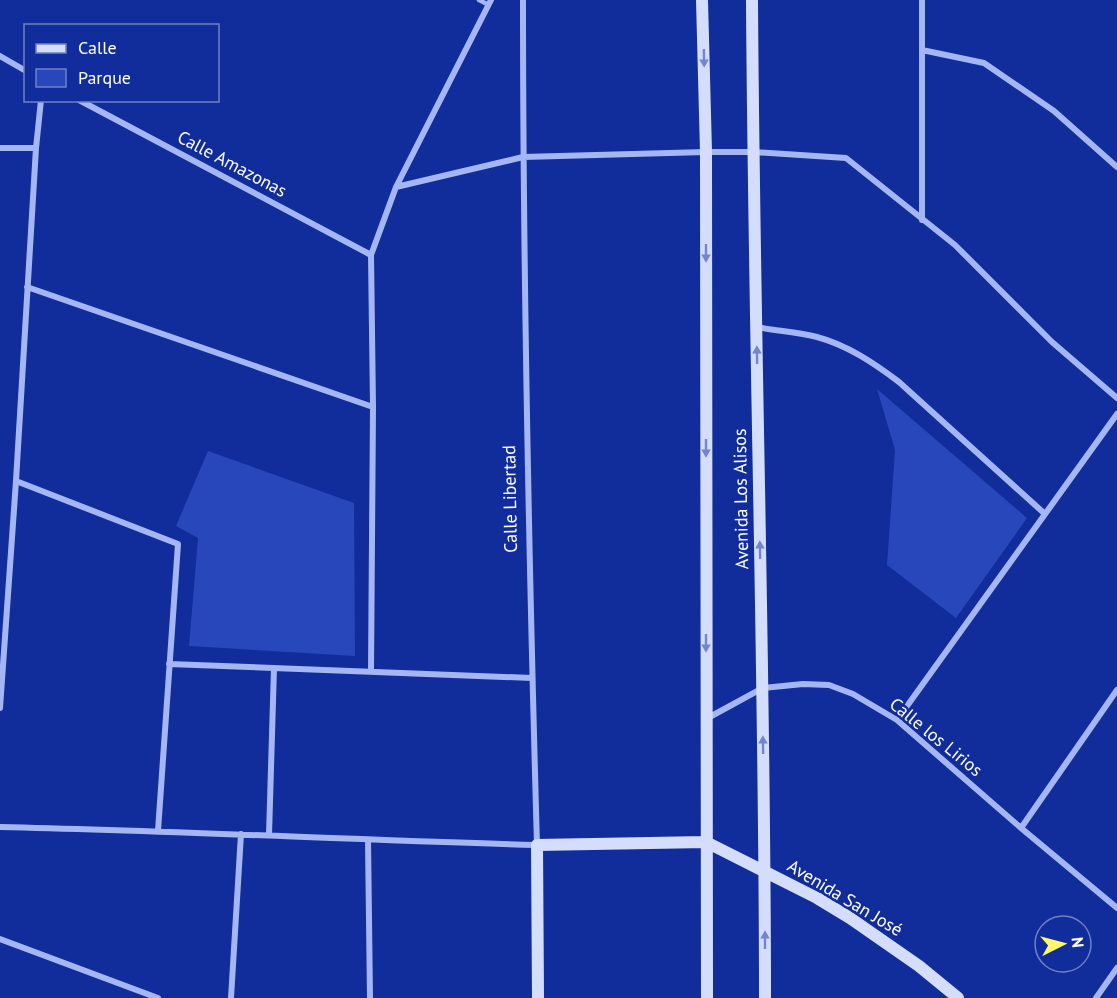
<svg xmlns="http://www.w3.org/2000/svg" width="1117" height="998" viewBox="0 0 1117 998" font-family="'PT Sans',sans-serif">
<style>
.green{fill:#2747bb}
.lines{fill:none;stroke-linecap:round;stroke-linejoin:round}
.lane{stroke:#a5b6f4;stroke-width:4.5}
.street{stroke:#a5b6f4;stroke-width:6}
.secondary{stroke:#d5ddfd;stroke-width:12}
.oneway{fill:#7385cc}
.labels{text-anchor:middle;stroke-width:5;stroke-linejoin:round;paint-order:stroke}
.street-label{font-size:18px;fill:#fff;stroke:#112d9b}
</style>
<rect width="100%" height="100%" fill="#112d9b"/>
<!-- green -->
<path class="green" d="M877,389l150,129 -71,100 -69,-53 8,-115z
M208,451l146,52 1,153 -166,-10 9,-108 -22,-12z"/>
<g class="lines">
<!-- lane -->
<path class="lane" d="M479,0l10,5"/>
<!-- street -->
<path class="street" d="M922,0v220
M922,50l62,13 70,48 63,56
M0,56l26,15
M79,100l292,155
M0,148h36
M396,187l127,-30 183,-5h47l93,6 109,87 97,97 65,56
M27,287l346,120
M757,327c20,4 40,5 60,10 30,8 57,26 82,45l146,132
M16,481l162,63 -20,287
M169,664l363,14
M371,672l2,-265 -2,-152 25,-68 95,-187
M0,708l16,-227 20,-333 5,-48
M706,719l57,-31 40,-4 26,1 24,9 44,26 124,108 96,80
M897,720l220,-306
M0,827c179,4 358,13 537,18 -8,-282 -14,-563 -14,-845
M1021,828l96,-138
M269,835l5,-167
M368,840l2,158
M0,939l158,59
M231,998l10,-164
M1096,998l21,-30"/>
<!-- secondary -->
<path class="secondary" d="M702,0l4,152 1,846
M752,0c2,333 13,665 13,998
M538,998l-1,-153 169,-3 111,56 33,20 69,48 39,32"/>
</g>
<!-- one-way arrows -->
<defs><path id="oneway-solid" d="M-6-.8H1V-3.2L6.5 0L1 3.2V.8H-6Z" transform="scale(1.5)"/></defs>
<g class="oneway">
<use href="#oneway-solid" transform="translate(704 58) rotate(89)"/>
<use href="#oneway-solid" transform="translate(706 253) rotate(90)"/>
<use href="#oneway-solid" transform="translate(757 355) rotate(-91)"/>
<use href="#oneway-solid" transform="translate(706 448) rotate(90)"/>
<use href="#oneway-solid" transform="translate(760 550) rotate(-91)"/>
<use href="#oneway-solid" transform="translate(706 643) rotate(90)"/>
<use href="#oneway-solid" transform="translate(763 745) rotate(-91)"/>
<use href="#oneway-solid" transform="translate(765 940) rotate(-90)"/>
</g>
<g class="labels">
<!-- street labels -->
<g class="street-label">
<text transform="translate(232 164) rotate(28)" y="6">Calle Amazonas</text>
<text transform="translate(510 499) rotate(-91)" y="6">Calle Libertad</text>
<text transform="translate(741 499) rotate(-91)" y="6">Avenida Los Alisos</text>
<text transform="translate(936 737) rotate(39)" y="6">Calle los Lirios</text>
<text transform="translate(845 898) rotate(31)" y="6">Avenida San José</text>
</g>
</g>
<!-- legend -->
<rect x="24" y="24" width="195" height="78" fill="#112d9b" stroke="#7081c3" stroke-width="1.5"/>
<rect x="36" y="44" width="30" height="9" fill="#d5ddfd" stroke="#7081c3" stroke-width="1.5"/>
<text x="78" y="54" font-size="18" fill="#ffffff">Calle</text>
<rect x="36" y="69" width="30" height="18" fill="#2747bb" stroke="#7081c3" stroke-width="1.5"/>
<text x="78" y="84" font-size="18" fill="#ffffff">Parque</text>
<!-- north arrow -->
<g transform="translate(1063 944) rotate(84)"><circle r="28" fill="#112d9b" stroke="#7081c3" stroke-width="1.5"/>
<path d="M0-4.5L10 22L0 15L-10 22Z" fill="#fff868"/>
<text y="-9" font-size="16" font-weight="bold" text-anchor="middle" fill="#ffffff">N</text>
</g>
</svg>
